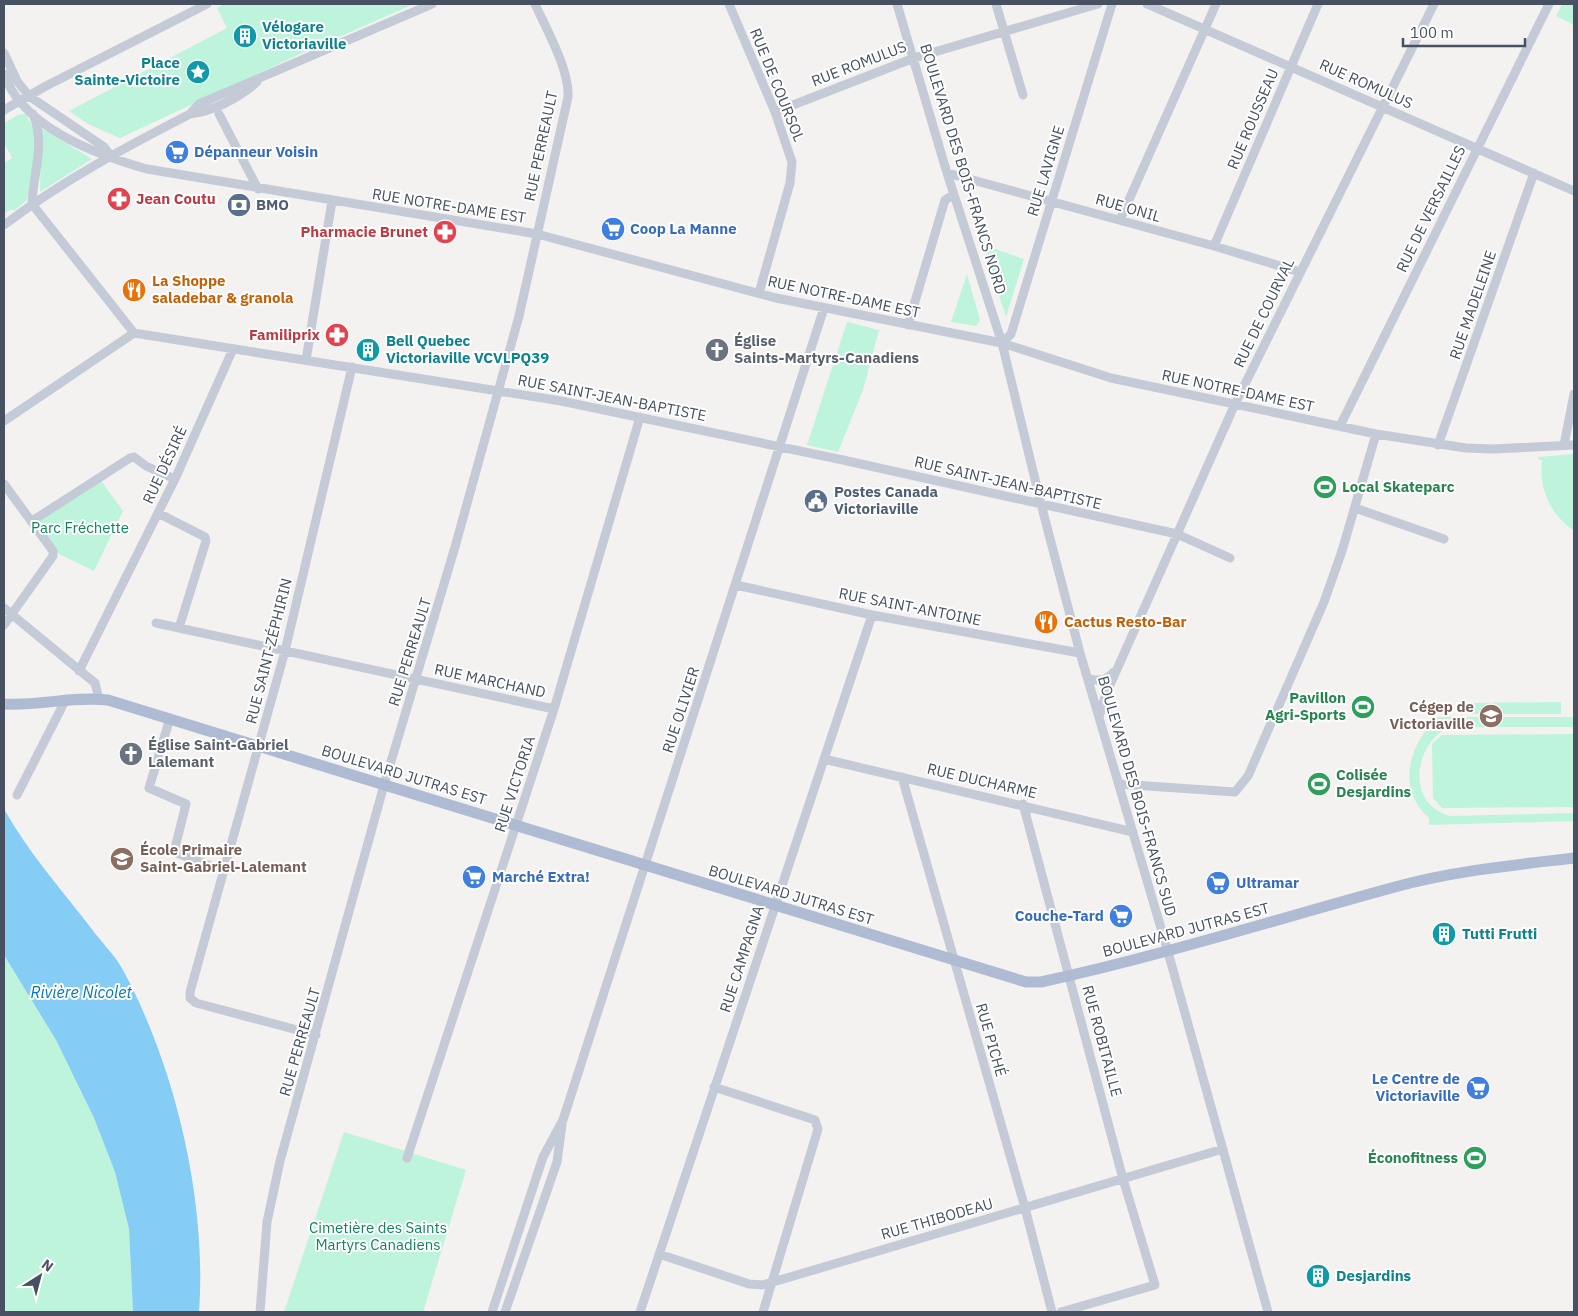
<svg xmlns="http://www.w3.org/2000/svg" width="1578" height="1316" viewBox="0 0 1578 1316" font-family="'IBM Plex Sans',sans-serif">
<style>
.green{fill:#bdf4db}
.water{fill:#86cdf5}
.lines{fill:none;stroke-linecap:round;stroke-linejoin:round}
.minor{stroke:#c4cbd7;stroke-width:9}
.major{stroke:#afbbd2;stroke-width:11}
.labels{text-anchor:middle;stroke-width:4;stroke-linejoin:round;paint-order:stroke}
.culture-label{font-size:15px;font-weight:bold;fill:#0d838f;stroke:#fff;text-anchor:start}
.street-label{font-size:15px;fill:#475161;stroke:#fff}
.shop-label{font-size:15px;font-weight:bold;fill:#366cbe;stroke:#fff;text-anchor:start}
.health-label{font-size:15px;font-weight:bold;fill:#be3a42;stroke:#fff;text-anchor:end}
.service-label{font-size:15px;font-weight:bold;fill:#4e5e75;stroke:#fff;text-anchor:start}
.food-label{font-size:15px;font-weight:bold;fill:#c56008;stroke:#fff;text-anchor:start}
.worship-label{font-size:15px;font-weight:bold;fill:#5b616d;stroke:#fff;text-anchor:start}
.leisure-label{font-size:15px;font-weight:bold;fill:#27864d;stroke:#fff;text-anchor:start}
.park-label{font-size:15px;fill:#0e865c;stroke:#fff}
.education-label{font-size:15px;font-weight:bold;fill:#785e54;stroke:#fff;text-anchor:end}
.water-label{font-size:16px;font-style:italic;fill:#07b;stroke:#fff}
</style>
<rect width="100%" height="100%" fill="#f4f1f1"/>
<!-- green -->
<path class="green" d="M224,4h190l-114,50 -180,84 -30,-13 -21,-14 158,-83 -10,-20z
M1562,4h12v21l-18,-9z
M26,114l9,18 1,16 -9,52 -12,10h-5l-6,4v-51l8,-5 -8,-15v-20l14,-8z
M41,128l51,31 -52,33z
M983,245l41,14 -18,58z
M967,274l13,46 -4,6 -25,-4z
M847,322l32,8 -16,60 -25,62 -31,-7z
M1574,454v77c-24,-17 -35,-41 -32,-71h-4l1,-3z
M99,478l24,33 -29,60 -41,-20 -21,-30z
M1561,702v12h-94v-11z
M1434,717h140v10h-126c-35,19 -42,77 2,89l124,-3v8l-145,4v-7c-31,-27 -22,-71 5,-96z
M1574,734v73l-132,1 -9,-10 -1,-54 10,-9z
M4,955l52,85 38,78 21,54 14,57 4,83h-129z
M344,1132l122,38 -43,142h-139z"/>
<!-- water -->
<path class="water" d="M4,809c24,43 57,80 87,119 10,14 24,27 32,42 53,98 84,232 76,342h-66l-4,-83 -14,-57 -21,-54 -38,-78 -52,-85z"/>
<g class="lines">
<!-- minor -->
<path class="minor" d="M729,4l46,108 17,50 -2,21 -31,110
M897,4l50,169 55,170 39,161 39,149 88,299 100,360
M996,4l27,91
M1147,4l427,187
M4,53l13,28 12,15 75,51 6,8
M4,74c19,54 93,81 143,95l390,65 239,64 226,45 109,35 265,56 90,14 27,1 81,-4
M4,110l42,-24 161,-82
M775,112l139,-54 184,-54
M190,114c24,-3 49,-16 67,-32
M219,114l39,75
M947,173l267,73 86,26
M32,204l102,129
M32,204c1,-32 14,-59 1,-90
M1120,220l96,-216
M4,225c58,-44 122,-78 186,-111l9,-10 233,-100
M1214,246l104,-242
M908,325l37,-125 8,-5
M1002,343l9,-9 101,-330
M306,360l26,-159
M4,421l130,-88 427,68 282,59 334,74 53,24
M1340,426l209,-422
M1438,445l96,-272
M1564,445l10,-51
M4,484l49,67v5l-49,69
M1355,508l89,31
M158,513l47,24 1,4 -27,87
M32,521l98,-63 4,-1 12,9 29,13
M736,585l136,30 208,38
M4,608l91,75 4,16
M156,623l398,86
M79,671l96,-192 58,-130
M1088,679c13,2 17,2 26,-7
M1099,717l7,-23 129,-290 199,-400
M170,718l-21,70 37,16 -12,48 50,19
M824,759l309,73
M902,777l123,431 27,104
M1119,784l116,8 13,-16 76,-174 18,-51 34,-117
M17,795l49,-96
M1023,804l100,375 32,106 -94,27
M316,1035l-120,-32 -6,-5v-6l95,-341 67,-284
M714,1087l95,31 6,2 3,9 -55,183
M407,1158l147,-449 86,-292
M659,1254l90,30 14,1 460,-136
M260,1312l7,-90 13,-61 104,-376 71,-238 64,-231 49,-219c2,-26 -22,-69 -33,-93
M492,1312l51,-155 20,-37 261,-812
M505,1312l52,-150 5,-37
M640,1312l232,-697"/>
<!-- major -->
<path class="major" d="M4,704c35,2 69,-8 104,-4l918,282h15c120,-26 236,-63 354,-95 58,-16 120,-22 179,-29"/>
</g>
<!-- icons -->
<defs>
<g id="building-disc" transform="scale(1.25)"><circle r="9.5" fill="#0f9aa8" stroke="#fff"/><path d="M-4-6H4V6H1V3H-1V6H-4ZM-2.5-4.3h1.7v1.8h-1.7ZM.8-4.3h1.7v1.8H.8ZM-2.5-1h1.7V.8h-1.7ZM.8-1h1.7V.8H.8Z" fill="#fff"/></g>
<g id="sight-disc" transform="scale(1.25)"><circle r="9.5" fill="#0f9aa8" stroke="#fff"/><path d="M0-6L1.8-2.2L6-1.7L2.9 1.2L3.7 5.4L0 3.3L-3.7 5.4L-2.9 1.2L-6-1.7L-1.8-2.2Z" fill="#fff"/></g>
<g id="supermarket-disc" transform="scale(1.25)"><circle r="9.5" fill="#3f7fe0" stroke="#fff"/><path d="M-6-5.5h2.5l.6 2H6L4.5 2H-2.5L-4.4-4H-6ZM-1.5 3.2a1.3 1.3 0 1 0 .1 0ZM3 3.2a1.3 1.3 0 1 0 .1 0Z" fill="#fff"/></g>
<g id="pharmacy-disc" transform="scale(1.25)"><circle r="9.5" fill="#e0444e" stroke="#fff"/><path d="M-2-6h4v4h4v4h-4v4h-4v-4h-4v-4h4Z" fill="#fff"/></g>
<g id="bank-disc" transform="scale(1.25)"><circle r="9.5" fill="#5c6f8a" stroke="#fff"/><path d="M-6-4H6V4H-6ZM0-2.3a2.3 2.3 0 1 0 0 4.6a2.3 2.3 0 1 0 0-4.6Z" fill="#fff"/></g>
<g id="restaurant-disc" transform="scale(1.25)"><circle r="9.5" fill="#e8710a" stroke="#fff"/><path d="M-5-6h1v4h1v-4h1v4h1v-4h1v5L-1.5 .5V6h-2V.5L-5-1ZM5-6V6H3V1.5H1.5Q1.5-4 5-6Z" fill="#fff"/></g>
<g id="church-disc" transform="scale(1.25)"><circle r="9.5" fill="#6b7280" stroke="#fff"/><path d="M-1.2-6h2.4v3.5h3.3v2.4h-3.3V6h-2.4V-.1h-3.3v-2.4h3.3Z" fill="#fff"/></g>
<g id="stadium-disc" transform="scale(1.25)"><circle r="9.5" fill="#2e9e5b" stroke="#fff"/><path d="M0-5a6.5 5 0 1 0 0 10a6.5 5 0 1 0 0-10ZM-3.5-1.8h7v3.6h-7Z" fill="#fff"/></g>
<g id="civic-disc" transform="scale(1.25)"><circle r="9.5" fill="#5c6f8a" stroke="#fff"/><path d="M-.6-6.5H3V-4.5H.6V-3L4-1V1h2V6H-6V1h2V-1L-.6-3ZM-1.2 2.5V6h2.4V2.5Z" fill="#fff"/></g>
<g id="university-disc" transform="scale(1.25)"><circle r="9.5" fill="#8d6e63" stroke="#fff"/><path d="M0-5L7-2L0 1L-7-2ZM-4 1L0 2.5L4 1V4Q0 6-4 4Z" fill="#fff"/></g>
<g id="school-disc" transform="scale(1.25)"><circle r="9.5" fill="#8d6e63" stroke="#fff"/><path d="M0-5L7-2L0 1L-7-2ZM-4 1L0 2.5L4 1V4Q0 6-4 4Z" fill="#fff"/></g>
</defs>
<g fill-rule="evenodd">
<use href="#building-disc" x="245" y="36"/>
<use href="#sight-disc" x="198" y="72"/>
<use href="#supermarket-disc" x="177" y="152"/>
<use href="#pharmacy-disc" x="119" y="199"/>
<use href="#bank-disc" x="239" y="205"/>
<use href="#supermarket-disc" x="613" y="229"/>
<use href="#pharmacy-disc" x="445" y="232"/>
<use href="#restaurant-disc" x="134" y="290"/>
<use href="#pharmacy-disc" x="337" y="335"/>
<use href="#building-disc" x="368" y="350"/>
<use href="#church-disc" x="717" y="350"/>
<use href="#stadium-disc" x="1325" y="487"/>
<use href="#civic-disc" x="816" y="501"/>
<use href="#restaurant-disc" x="1046" y="622"/>
<use href="#stadium-disc" x="1363" y="707"/>
<use href="#university-disc" x="1491" y="716"/>
<use href="#church-disc" x="131" y="754"/>
<use href="#stadium-disc" x="1319" y="784"/>
<use href="#school-disc" x="122" y="859"/>
<use href="#supermarket-disc" x="474" y="877"/>
<use href="#supermarket-disc" x="1218" y="883"/>
<use href="#supermarket-disc" x="1121" y="916"/>
<use href="#building-disc" x="1444" y="934"/>
<use href="#supermarket-disc" x="1478" y="1088"/>
<use href="#stadium-disc" x="1475" y="1158"/>
<use href="#building-disc" x="1318" y="1276"/>
</g>
<g class="labels">
<!-- culture labels -->
<g class="culture-label">
<text x="262" y="32">Vélogare<tspan x="262" dy="17">Victoriaville</tspan></text>
<text x="180" y="68" text-anchor="end">Place<tspan x="180" dy="17">Sainte-Victoire</tspan></text>
<text x="386" y="346">Bell Quebec<tspan x="386" dy="17">Victoriaville VCVLPQ39</tspan></text>
<text x="1462" y="939">Tutti Frutti</text>
<text x="1336" y="1281">Desjardins</text>
</g>
<!-- street labels -->
<g class="street-label">
<text transform="translate(859 64) rotate(-21)" y="5">RUE ROMULUS</text>
<text transform="translate(1366 84) rotate(24)" y="5">RUE ROMULUS</text>
<text transform="translate(777 85) rotate(68)" y="5">RUE DE COURSOL</text>
<text transform="translate(1253 119) rotate(-67)" y="5">RUE ROUSSEAU</text>
<text transform="translate(541 146) rotate(-78)" y="5">RUE PERREAULT</text>
<text transform="translate(963 169) rotate(73)" y="5">BOULEVARD DES BOIS-FRANCS NORD</text>
<text transform="translate(1046 171) rotate(-73)" y="5">RUE LAVIGNE</text>
<text transform="translate(449 206) rotate(9)" y="5">RUE NOTRE-DAME EST</text>
<text transform="translate(1128 208) rotate(16)" y="5">RUE ONIL</text>
<text transform="translate(1431 209) rotate(-64)" y="5">RUE DE VERSAILLES</text>
<text transform="translate(844 297) rotate(12)" y="5">RUE NOTRE-DAME EST</text>
<text transform="translate(1473 305) rotate(-71)" y="5">RUE MADELEINE</text>
<text transform="translate(1264 313) rotate(-64)" y="5">RUE DE COURVAL</text>
<text transform="translate(1238 391) rotate(12)" y="5">RUE NOTRE-DAME EST</text>
<text transform="translate(612 398) rotate(11)" y="5">RUE SAINT-JEAN-BAPTISTE</text>
<text transform="translate(165 465) rotate(-65)" y="5">RUE DÉSIRÉ</text>
<text transform="translate(1008 483) rotate(13)" y="5">RUE SAINT-JEAN-BAPTISTE</text>
<text transform="translate(910 607) rotate(11)" y="5">RUE SAINT-ANTOINE</text>
<text transform="translate(269 651) rotate(-76)" y="5">RUE SAINT-ZÉPHIRIN</text>
<text transform="translate(410 652) rotate(-73)" y="5">RUE PERREAULT</text>
<text transform="translate(490 681) rotate(12)" y="5">RUE MARCHAND</text>
<text transform="translate(681 710) rotate(-72)" y="5">RUE OLIVIER</text>
<text transform="translate(404 775) rotate(17)" y="5">BOULEVARD JUTRAS EST</text>
<text transform="translate(982 781) rotate(13)" y="5">RUE DUCHARME</text>
<text transform="translate(515 784) rotate(-72)" y="5">RUE VICTORIA</text>
<text transform="translate(1137 796) rotate(74)" y="5">BOULEVARD DES BOIS-FRANCS SUD</text>
<text transform="translate(791 895) rotate(17)" y="5">BOULEVARD JUTRAS EST</text>
<text transform="translate(1186 930) rotate(-15)" y="5">BOULEVARD JUTRAS EST</text>
<text transform="translate(742 959) rotate(-72)" y="5">RUE CAMPAGNA</text>
<text transform="translate(991 1040) rotate(74)" y="5">RUE PICHÉ</text>
<text transform="translate(1102 1041) rotate(75)" y="5">RUE ROBITAILLE</text>
<text transform="translate(300 1042) rotate(-74)" y="5">RUE PERREAULT</text>
<text transform="translate(937 1219) rotate(-16)" y="5">RUE THIBODEAU</text>
</g>
<!-- shop labels -->
<g class="shop-label">
<text x="194" y="157">Dépanneur Voisin</text>
<text x="630" y="234">Coop La Manne</text>
<text x="492" y="882">Marché Extra!</text>
<text x="1236" y="888">Ultramar</text>
<text x="1104" y="921" text-anchor="end">Couche-Tard</text>
<text x="1460" y="1084" text-anchor="end">Le Centre de<tspan x="1460" dy="17">Victoriaville</tspan></text>
</g>
<!-- health labels -->
<g class="health-label">
<text x="136" y="204" text-anchor="start">Jean Coutu</text>
<text x="428" y="237">Pharmacie Brunet</text>
<text x="320" y="340">Familiprix</text>
</g>
<!-- service labels -->
<g class="service-label">
<text x="256" y="210">BMO</text>
<text x="834" y="497">Postes Canada<tspan x="834" dy="17">Victoriaville</tspan></text>
</g>
<!-- food labels -->
<g class="food-label">
<text x="152" y="286">La Shoppe<tspan x="152" dy="17">saladebar &amp; granola</tspan></text>
<text x="1064" y="627">Cactus Resto-Bar</text>
</g>
<!-- worship labels -->
<g class="worship-label">
<text x="734" y="346">Église<tspan x="734" dy="17">Saints-Martyrs-Canadiens</tspan></text>
<text x="148" y="750">Église Saint-Gabriel<tspan x="148" dy="17">Lalemant</tspan></text>
</g>
<!-- leisure labels -->
<g class="leisure-label">
<text x="1342" y="492">Local Skateparc</text>
<text x="1346" y="703" text-anchor="end">Pavillon<tspan x="1346" dy="17">Agri-Sports</tspan></text>
<text x="1336" y="780">Colisée<tspan x="1336" dy="17">Desjardins</tspan></text>
<text x="1458" y="1163" text-anchor="end">Éconofitness</text>
</g>
<!-- park labels -->
<g class="park-label">
<text x="80" y="533">Parc Fréchette</text>
<text x="378" y="1233">Cimetière des Saints<tspan x="378" dy="17">Martyrs Canadiens</tspan></text>
</g>
<!-- education labels -->
<g class="education-label">
<text x="1474" y="712">Cégep de<tspan x="1474" dy="17">Victoriaville</tspan></text>
<text x="140" y="855" text-anchor="start">École Primaire<tspan x="140" dy="17">Saint-Gabriel-Lalemant</tspan></text>
</g>
<!-- water labels -->
<g class="water-label">
<text x="81" y="998">Rivière Nicolet</text>
</g>
</g>
<!-- border -->
<rect width="1578" height="1316" fill="none" stroke="#475161" stroke-width="10"/>
<!-- north arrow -->
<g transform="translate(40 1276) rotate(36)" stroke="#ffffff" stroke-width="4" paint-order="stroke">
<path d="M0-4L9 19L0 12L-9 19Z" fill="#475161"/>
<text y="-8" font-size="14" font-weight="bold" text-anchor="middle" fill="#475161">N</text>
</g>
<!-- scale -->
<path d="M1403 38v8h122v-8" fill="none" stroke="#475161" stroke-width="2.5"/>
<text x="1410" y="38" font-size="15" fill="#475161" stroke="#ffffff" stroke-width="4" paint-order="stroke">100 m</text>
</svg>
